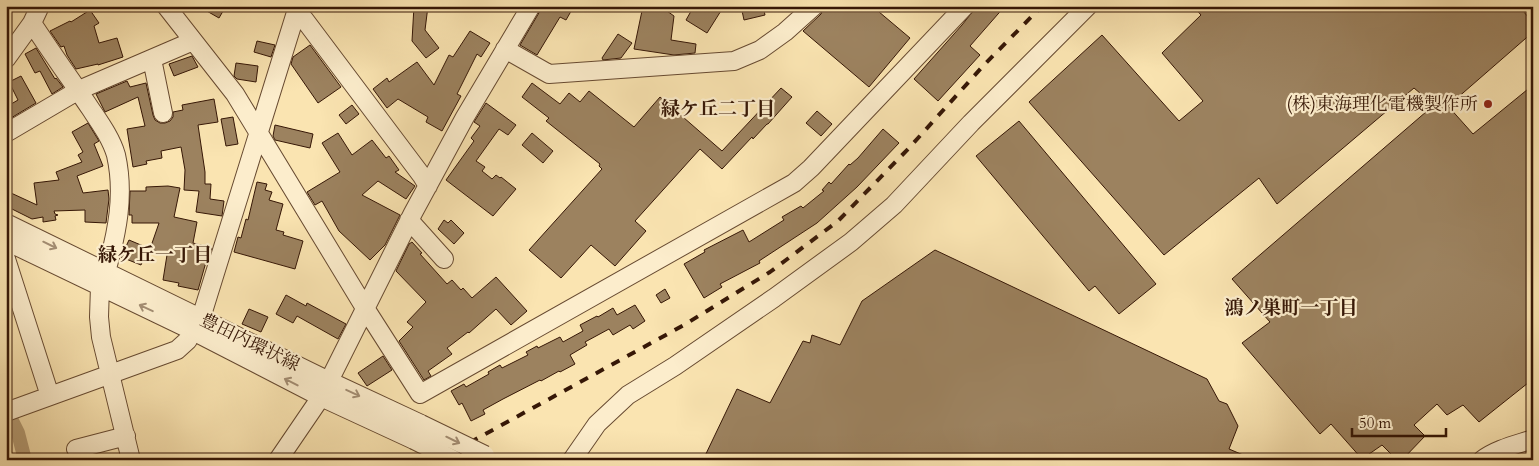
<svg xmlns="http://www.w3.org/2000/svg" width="1539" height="466" viewBox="0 0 1539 466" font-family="Cardo,'Noto Serif JP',serif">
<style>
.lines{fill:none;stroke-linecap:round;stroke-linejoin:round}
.canal{stroke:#b79e77;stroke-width:14}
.building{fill:#9c825f;stroke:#361706}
.minor-casing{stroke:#674a31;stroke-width:20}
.minor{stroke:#fcedcc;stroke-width:18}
.rail{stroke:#361706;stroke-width:4;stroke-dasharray:9 9;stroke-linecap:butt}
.minor-bridge-casing{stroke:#674a31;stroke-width:20;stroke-linecap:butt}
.minor-bridge{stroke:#fcedcc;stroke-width:18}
.oneway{stroke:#a38d73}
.poi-dot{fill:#8f2418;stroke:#fcedcc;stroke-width:2}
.labels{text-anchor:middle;stroke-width:4.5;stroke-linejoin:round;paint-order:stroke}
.poi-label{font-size:18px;fill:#361706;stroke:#fcedcc;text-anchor:end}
.street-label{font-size:18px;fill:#361706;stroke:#fcedcc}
.neighbourhood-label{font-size:19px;font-weight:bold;fill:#361706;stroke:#fcedcc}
</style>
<rect width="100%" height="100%" fill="#fae4b1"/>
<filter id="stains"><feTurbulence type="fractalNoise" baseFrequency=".004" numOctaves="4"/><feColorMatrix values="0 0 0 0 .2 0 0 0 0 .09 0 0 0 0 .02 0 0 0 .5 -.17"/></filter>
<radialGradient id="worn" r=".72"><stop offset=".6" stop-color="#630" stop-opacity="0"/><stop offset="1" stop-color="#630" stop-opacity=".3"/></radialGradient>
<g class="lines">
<!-- canal -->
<path class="canal" d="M11,419l7,14 7,27"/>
</g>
<!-- building -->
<path class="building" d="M198,6h28l-7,12z
M414,6h14l-3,24 14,18 -13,10 -14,-17z
M542,6h32l-8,14 -6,-3 -23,38 -17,-10 20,-34z
M643,6h17l14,10 -3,24 25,4 -1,9 -21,2 -40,-6z
M694,6h30l-17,27 -21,-13z
M741,6h22l2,9 -21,5z
M824,6h48l38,32 -41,49 -66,-56 18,-17z
M977,6h28l-35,40 10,9 -42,46 -24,-22 48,-54z
M1193,6h326l14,17v9l-85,74 25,28 60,-49v294l-54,43 -16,-17 -16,10 -10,-11 -23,21 11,11 -23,24h-5l-15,-15 -20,14 -31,-35 -11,10 -78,-91 28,-21 -38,-43 202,-174 -20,-17 -137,116 -18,-26 -95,77 -135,-153 73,-67 77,86 24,-20 -41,-48 39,-38z
M90,10l9,13 -5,3 5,17 18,-5 6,19 -25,8v-1l-22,5 -9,-14 -3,-9 -3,1 -11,-16 20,-10 1,1z
M470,31l20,12 -9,14 -4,-3 -20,40 4,2 -19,35 -16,-9 2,-5 -30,-18 -11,9 -14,-19 14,-11 2,4 28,-20 17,23 15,-30 4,2z
M618,34l14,9 -11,15 -18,2 -1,-2z
M257,41l18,4 -4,12 -17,-5z
M310,45l31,42 -23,16 -27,-39 2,-7z
M36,48l19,31 1,-1 7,9 -11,7 -12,-23 -5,2 -10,-19z
M192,56l6,11 -24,9 -5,-12z
M236,63l22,3 -2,16 -19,-3 -3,-3z
M21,76l15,27 -30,18v-14l12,-7 -9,-18z
M127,81l3,6 16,-4 7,32 2,5 5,3h5l5,-2 3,-4v-5l10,-2 -1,-5 32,-6 4,23 -20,3 7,47v12h6l-1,15 14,2 -2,15 -26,-4 3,-21 -15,-1 1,-20 -4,-23 -20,4 1,7 -16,3 1,3 -14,3 -6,-38 18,-3 -7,-29 -33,15 -9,-18z
M532,83l28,21 9,-11 11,9 9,-11 45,36 26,-30 62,54 59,-63 11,9 -24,27h-1l-14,15 -1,-2 -30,32 -22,-20 -65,72 11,10 -31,35 -24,-21 -30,33 -32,-28 73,-81 -3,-3 1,-2 -54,-43 3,-3 -27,-21z
M486,103l30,22 -8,10 -9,-6 -23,32 9,6 -3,4 10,8 4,-4 4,3 1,-1 15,12 -23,27 -47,-36 28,-39 -3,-3 9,-12 -6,-4z
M352,105l7,9 -13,10 -7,-9z
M817,111l15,13 -11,12 -15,-13z
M233,117l5,27 -12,2 -5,-27z
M1019,121l137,163 -37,30 -24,-28 -6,5 -113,-135z
M88,123l11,18 -5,3 9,22 -26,10 6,17 25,-3 1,9 -3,24 -21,-1v-12l-31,1 1,3 3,1 -3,1 1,4 -13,2v-5l-11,2 -26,-13 5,-13 26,12 -3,-22 25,-3 -3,-8 26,-10 -4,-7 5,-3 -11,-20z
M275,125l38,9 -3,14 -35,-8 -2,-4z
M883,129l16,14 -42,44 -40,36 -58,38 1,2 -40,21 2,3 -18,11 -20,-34 21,-12 -1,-2 39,-20 6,12 35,-22 -2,-3 19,-11 2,2 21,-17 -2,-1 7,-8 2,2 18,-20 1,1 8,-7z
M338,133l14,22 20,-15 14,18 3,-2 10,14 -4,2 20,14 -9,13 -28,-18 -16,14 38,20 -15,30 -15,15 -31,-29 -17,-30 -7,4 -8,-13 33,-20 -18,-29z
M532,133l21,18 -10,12 -21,-18z
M257,182l10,2 -2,6 7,2 -3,8 14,4 -7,26 8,2 -1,3 20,6 -8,28 -61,-17 4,-15 3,1 5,-19 2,1z
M168,186l12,2 -6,29 23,5 -4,21 19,5 -5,14h-1l-8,28 -20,-4 1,-3 -16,-3 4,-25 -17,-6 9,-26h-27v-8h-3l1,-24h16v-4z
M444,220l4,3 3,-3 13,13 -10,11 -16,-15z
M129,240l19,8 -7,17 -20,-8z
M412,242l10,11 -2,1 27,30 5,-4 9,10 2,-2 9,10 24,-21 31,34 -16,14 -15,-16 -27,24 -1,-1 -21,16 5,6 -24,17 3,5 -7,4 -25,-39 14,-14 -6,-5 19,-20 -30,-31 13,-27z
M935,250l272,129 12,22 8,3 11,22 -9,23 26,11h-552l34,-71 33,14 33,-62 7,2 2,-8 28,10 22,-44z
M665,289l5,9 -9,5 -5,-8z
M286,295l20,11 1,-3 39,21 -8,15 -41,-23 -4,7 -17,-9z
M635,305l10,16 -12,8 -3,-4 -17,10 -4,-6 -24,13 2,3 -17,10 5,9 -15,8 -1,-1 -18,10 -1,-1 -37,19 -20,11 2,4 -14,7 -9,-18 -3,2 -8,-14 13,-7 2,3 23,-13 -1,-2 12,-7 2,3 26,-13 -2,-3 11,-6 1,2 22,-11 3,5 20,-11 -3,-6 17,-9 1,1 15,-9 4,7z
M249,309l19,8 -7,15 -19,-8z
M383,356l9,14 -25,16 -9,-13z"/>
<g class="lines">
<!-- minor casing -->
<g class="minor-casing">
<path id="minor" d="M166,6l69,88 130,214 55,86 374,-211 17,-15 154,-162
M296,12l8,7 118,157 6,10
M32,23c19,29 39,57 58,85 10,15 21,30 26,47 9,40 1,78 -10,117
M505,49l44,25 185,-13 26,-11 25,-18 29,-26
M6,59l26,-36 8,-17
M152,59l11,54
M6,133l73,-43 114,-49
M409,220l35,39
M6,223l323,158 92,43
M6,241l185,89 130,67 93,43
M6,259l44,137
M100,286l-1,31 2,20 30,123
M201,318l97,-312
M6,412l171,-62 11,-10 3,-10
M76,449l50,-13
M278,460l43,-63 92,-184 52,-96 66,-111
M572,460l25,-36 31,-29 47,-29 99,-68 77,-56 43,-37 77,-82 117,-117
M1482,460c15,-11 33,-15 51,-21"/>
</g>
<!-- minor -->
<use href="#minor" class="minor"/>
<!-- rail -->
<path class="rail" d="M438,460l246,-135 86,-53 68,-51 71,-73 75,-83 58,-59"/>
<!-- minor-bridge casing -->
<g class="minor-bridge-casing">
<path id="minor-bridge" d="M421,424l64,31
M414,440l40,20"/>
</g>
<!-- minor-bridge -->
<use href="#minor-bridge" class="minor-bridge"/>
</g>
<!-- one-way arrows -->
<defs><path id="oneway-shaft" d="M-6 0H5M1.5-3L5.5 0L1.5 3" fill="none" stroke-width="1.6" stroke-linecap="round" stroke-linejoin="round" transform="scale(1.25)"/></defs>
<g class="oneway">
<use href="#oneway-shaft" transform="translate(50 245) rotate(26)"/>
<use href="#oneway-shaft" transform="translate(146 308) rotate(-155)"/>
<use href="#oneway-shaft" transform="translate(291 382) rotate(-153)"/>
<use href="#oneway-shaft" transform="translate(353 393) rotate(25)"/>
<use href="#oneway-shaft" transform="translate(453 440) rotate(26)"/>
</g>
<!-- markers -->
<circle class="poi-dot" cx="1488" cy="104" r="5"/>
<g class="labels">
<!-- poi labels -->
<g class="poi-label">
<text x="1478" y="110">(株)東海理化電機製作所</text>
</g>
<!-- street labels -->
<g class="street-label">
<text transform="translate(250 342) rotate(26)" y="6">豊田内環状線</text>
</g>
<!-- neighbourhood labels -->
<g class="neighbourhood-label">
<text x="718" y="115">緑ケ丘二丁目</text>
<text x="155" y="261">緑ケ丘一丁目</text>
<text x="1291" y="314">鴻ノ巣町一丁目</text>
</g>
</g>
<!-- margin -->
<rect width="1539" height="466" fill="none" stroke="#fae4b1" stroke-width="25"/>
<rect x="8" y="8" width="1524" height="451" fill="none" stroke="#361706" stroke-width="2.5"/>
<rect x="12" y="12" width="1514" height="441" fill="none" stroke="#361706"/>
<!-- scale -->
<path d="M1352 428v8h94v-8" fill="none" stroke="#361706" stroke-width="2.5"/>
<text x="1359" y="428" font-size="15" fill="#361706" stroke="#fcedcc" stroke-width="4" paint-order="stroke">50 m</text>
<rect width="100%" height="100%" filter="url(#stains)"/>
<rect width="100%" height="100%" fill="url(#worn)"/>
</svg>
